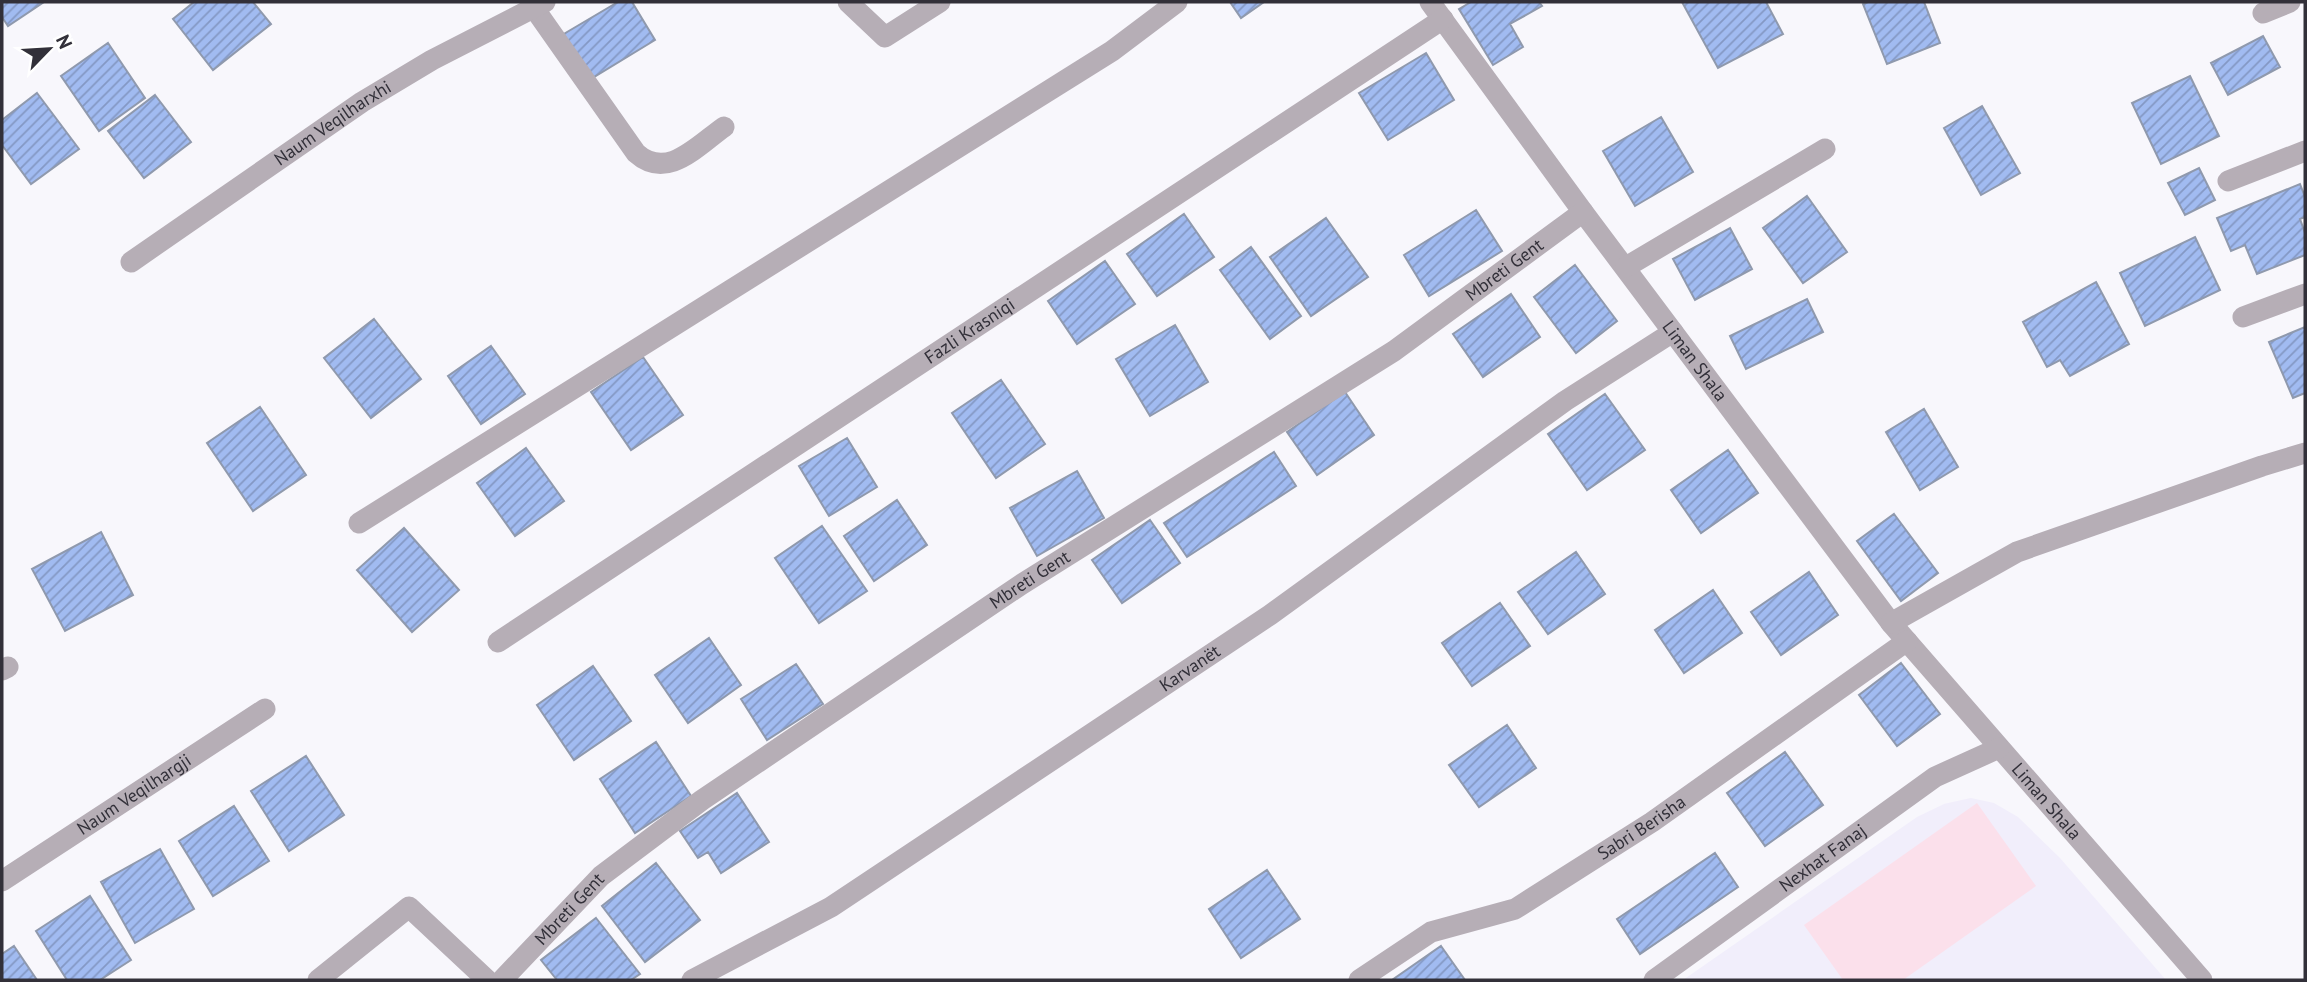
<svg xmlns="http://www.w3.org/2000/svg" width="2307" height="982" viewBox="0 0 2307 982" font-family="'PT Sans',sans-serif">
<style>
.built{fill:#f1eefb}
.pitch{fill:#fbe0eb}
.building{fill:url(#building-hatch);stroke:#8f99ad;stroke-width:2}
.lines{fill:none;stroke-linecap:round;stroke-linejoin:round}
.minor{stroke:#b6aeb6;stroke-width:21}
.labels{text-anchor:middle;stroke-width:6;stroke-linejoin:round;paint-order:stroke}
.street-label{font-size:18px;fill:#323039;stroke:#fff}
</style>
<defs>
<pattern id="building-hatch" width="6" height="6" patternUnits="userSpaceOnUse" patternTransform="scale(1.75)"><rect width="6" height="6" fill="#a1bbf1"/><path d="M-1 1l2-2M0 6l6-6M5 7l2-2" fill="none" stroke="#8498c4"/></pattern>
</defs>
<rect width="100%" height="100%" fill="#f8f7fc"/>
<!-- built -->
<path class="built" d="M1971,798l23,5 24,14 42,41 106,122h-483l234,-163 27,-13z"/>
<!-- pitch -->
<path class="pitch" d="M1977,803l59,83 -133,94h-60l-39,-55z"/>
<!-- building -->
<path class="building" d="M2,2h42l-36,24 -6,-9z
M194,2h59l18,22 -58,46 -40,-51z
M618,2h14l23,38 -66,40 -27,-45z
M1230,2h34l-23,16z
M1471,2h68l3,4 -32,18 13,23 -30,18 -34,-56z
M1682,2h84l17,32 -65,34z
M1868,2h56l16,41 -53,21 -24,-60z
M2263,36l17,31 -52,28 -17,-32z
M108,43l37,55 -46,33 -38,-55z
M1426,53l28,47 -66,40 -29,-47z
M2190,76l29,60 -58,28 -29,-61z
M37,93l42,56 -48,35 -29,-39v-25z
M155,95l36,47 -47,36 -36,-47z
M1982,106l38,67 -39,22 -37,-67z
M1661,117l32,55 -58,34 -32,-55z
M2199,168l16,32 -30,15 -17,-32z
M2300,184l5,13v20l-5,2 5,14v22l-48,19 -12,-29 -14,6 -14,-33z
M1807,196l40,56 -44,31 -40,-55z
M1476,210l26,41 -73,45 -25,-41z
M1184,214l30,43 -57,39 -30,-42z
M1326,218l42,59 -57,39 -41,-59z
M1730,228l22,41 -57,31 -22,-41z
M2195,237l25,53 -75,36 -25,-53z
M1251,247l50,69 -31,23 -50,-69z
M1105,261l30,43 -58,40 -29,-43z
M1575,265l42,56 -41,32 -42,-56z
M2096,282l33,62 -59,32 -10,-16 -13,7 -24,-45z
M1511,294l29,43 -57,40 -30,-43z
M1807,299l16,33 -77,37 -16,-33z
M374,319l47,60 -50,39 -47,-60z
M1175,325l33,57 -58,34 -34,-57z
M2305,327v66l-12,5 -24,-56z
M491,346l34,48 -44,30 -33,-48z
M643,357l40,58 -52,35 -40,-58z
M1001,380l44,64 -49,34 -44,-65z
M1345,392l29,43 -57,40 -30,-43z
M1605,394l40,56 -58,40 -39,-56z
M260,407l46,68 -53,36 -46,-68z
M1924,409l34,58 -38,23 -34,-58z
M847,438l30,49 -48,29 -30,-50z
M526,448l38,53 -49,35 -38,-53z
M1728,450l30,43 -57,40 -30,-43z
M1274,452l22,34 -109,71 -23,-34z
M1077,471l27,47 -67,38 -27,-48z
M897,500l30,45 -53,36 -30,-45z
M1894,514l44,59 -37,28 -44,-60z
M1150,520l30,43 -58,40 -30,-43z
M822,526l45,65 -48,32 -44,-65z
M404,528l55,62 -47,42 -55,-62z
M101,532l32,63 -68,36 -33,-62z
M1576,552l29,42 -57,40 -30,-42z
M1809,572l29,43 -57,40 -30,-43z
M1713,590l29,43 -58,40 -29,-43z
M1500,603l30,43 -58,40 -30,-43z
M709,638l32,47 -53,38 -33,-48z
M1901,663l39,51 -43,32 -38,-51z
M796,664l27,40 -56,36 -26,-41z
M593,666l38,55 -57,39 -37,-55z
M1507,725l29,43 -57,39 -30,-42z
M656,742l35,54 -56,37 -35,-54z
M1785,752l38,53 -58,41 -38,-53z
M306,756l38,59 -55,36 -38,-60z
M737,793l32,49 -48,31 -13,-21 -10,6 -18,-27z
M234,806l35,55 -56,35 -34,-55z
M160,849l34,60 -59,34 -34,-61z
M1715,853l23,34 -98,67 -23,-35z
M656,863l44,57 -55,42 -43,-56z
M1267,870l33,49 -59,39 -32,-49z
M90,896l41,64 -31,20h-33l-31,-49z
M596,918l44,56 -9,6h-74l-16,-20z
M14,946l23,34h-35v-26z
M1441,946l24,34h-73z"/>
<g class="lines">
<!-- minor -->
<g class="minor">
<path d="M848,2l37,35 55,-35"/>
<path id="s1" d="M1430,2l153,210 308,411 311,357"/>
<path d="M534,8l102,145c31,28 61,-7 88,-26"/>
<path d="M2263,13l27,-11"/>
<path d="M2228,181l77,-30"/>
<path id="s2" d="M131,262l231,-160 70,-42 113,-58"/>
<path d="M1626,267l199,-118"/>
<path d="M2243,317l62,-23"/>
<path d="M359,523l753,-472 65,-49"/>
<path d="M1891,623l126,-71 245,-86 43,-13"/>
<path id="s3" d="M498,642l945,-623"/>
<path d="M2,670l6,-3"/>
<path id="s4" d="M2,881l263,-172"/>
<path d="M318,980l91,-73 78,73"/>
<path id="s5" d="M502,980l99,-104 101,-76 320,-216 372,-233 189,-139"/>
<path id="s6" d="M692,980l139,-73 439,-292 295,-214 108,-69"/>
<path id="s7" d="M1359,980l72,-48 84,-23 137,-87 255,-181"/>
<path id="s8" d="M1654,980l281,-203 64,-29"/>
</g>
</g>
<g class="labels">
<!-- street labels -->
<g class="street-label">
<text dy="6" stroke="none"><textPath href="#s2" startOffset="245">Naum Veqilharxhi</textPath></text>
<text dy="6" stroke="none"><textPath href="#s5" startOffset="1232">Mbreti Gent</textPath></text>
<text dy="6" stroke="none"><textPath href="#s3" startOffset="565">Fazli Krasniqi</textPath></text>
<text dy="6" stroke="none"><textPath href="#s1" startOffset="446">Liman Shala</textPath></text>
<text dy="6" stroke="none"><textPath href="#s5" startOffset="665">Mbreti Gent</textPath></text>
<text dy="6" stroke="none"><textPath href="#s6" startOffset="588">Karvanët</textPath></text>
<text dy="6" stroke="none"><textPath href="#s4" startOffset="158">Naum Veqilhargji</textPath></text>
<text dy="6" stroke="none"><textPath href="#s1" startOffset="1010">Liman Shala</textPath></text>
<text dy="6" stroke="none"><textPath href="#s7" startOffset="324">Sabri Berisha</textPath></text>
<text dy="6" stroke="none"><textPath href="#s8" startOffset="208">Nexhat Fanaj</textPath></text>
<text dy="6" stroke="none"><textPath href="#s5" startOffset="98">Mbreti Gent</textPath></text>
</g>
</g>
<!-- border -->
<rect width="2307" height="982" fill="none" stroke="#323039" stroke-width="7"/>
<!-- north arrow -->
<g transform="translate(49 49) rotate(65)" stroke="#ffffff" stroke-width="5" paint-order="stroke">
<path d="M0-5L12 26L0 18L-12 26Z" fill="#323039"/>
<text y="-10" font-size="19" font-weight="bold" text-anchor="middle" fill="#323039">N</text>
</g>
</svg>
